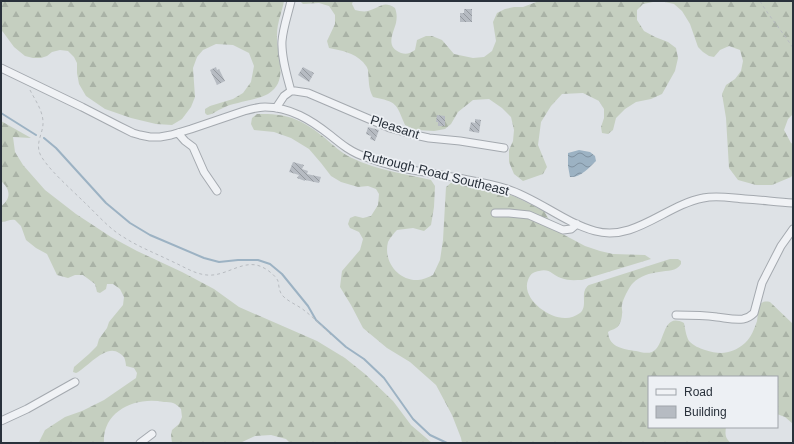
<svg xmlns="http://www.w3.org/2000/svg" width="794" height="444" font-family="Arial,sans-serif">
	<defs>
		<pattern id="forest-firs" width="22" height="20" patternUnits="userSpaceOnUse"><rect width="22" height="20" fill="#c5cfc0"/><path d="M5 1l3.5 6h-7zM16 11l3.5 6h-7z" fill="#a9b2a6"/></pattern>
		<pattern id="water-waves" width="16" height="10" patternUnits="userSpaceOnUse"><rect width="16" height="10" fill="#9cb2c3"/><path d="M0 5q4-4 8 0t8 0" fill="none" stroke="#7f91a0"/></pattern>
		<pattern id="building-back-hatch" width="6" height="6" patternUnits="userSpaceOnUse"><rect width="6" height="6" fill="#b6bbc2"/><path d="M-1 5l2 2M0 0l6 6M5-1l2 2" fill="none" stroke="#94999f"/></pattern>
	</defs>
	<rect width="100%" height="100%" fill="#dee2e6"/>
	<path fill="url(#forest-firs)" d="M1,1H284C282,12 277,23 277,34C276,55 290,81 268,94C259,99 247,100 238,103C232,104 226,106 221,109C216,111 212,115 207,115L205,113V109L210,106L233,99L243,93L251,82L254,66L249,53L233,45L216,44L203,50L197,57L193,68L195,97L191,107L182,119L172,125L156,124L131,118L105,109L86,96L79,84L77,73V63L74,57L68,51L60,50L52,52L47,56L41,58H33L25,56L14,47L3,32L1,30Z
		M300,1H353L352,4L355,10C359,11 364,12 368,11C380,8 383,0 395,8C397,13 397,18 396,23C393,34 385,47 401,53C407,55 410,53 415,50L417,40L426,36H432L442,40L454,54L473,58L484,57L492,51L496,41L493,22L497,13L505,9L514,7H523L539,1H658L643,4L637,10V20L644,31L655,37L668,42L676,48L678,58L675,71L662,94L651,99L636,102L625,109L616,118L613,130L608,134L602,133L601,127L604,118V109L599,101L583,93L562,94L551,106L541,122L538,145L547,167L543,174L523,181L514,174L509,162V150L513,141L514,130L511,117L502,108L489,99L473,100L458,112L451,124L445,129L434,131L416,130L405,125C396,103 397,102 373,97C368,88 369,80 368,70C367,66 365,65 363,62C353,52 342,51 329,48L327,41L335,24V15L329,6L319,3L303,4Z
		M660,1H793V114L788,119L784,130L791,143L793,144V175L791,177L772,185H756L738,180L729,168L726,118L722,94L726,85L735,79L741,71L743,61L740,50L729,46L720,50L714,57L709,56L703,52L698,47L690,24L682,11L674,4Z
		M257,114C287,113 302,119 325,138C333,145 341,153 352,158C377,170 405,174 431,180L435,186L434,207L431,225L424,231L413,228L397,230C394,233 390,238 388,242C383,261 398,281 418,280C423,280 428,277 433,275L440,260L443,240L446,187L452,182L488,187L516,197L544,211L555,230L585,246L600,251L613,254L645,255L651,259L582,280C575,280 568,281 561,278C552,275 550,268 539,271C537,271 535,272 533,273C531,274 529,277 528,280C521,298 548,319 566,318C570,318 576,316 580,313C587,307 582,297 585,290C585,289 588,285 589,285L670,259H678L681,261V264C676,272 668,270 659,272C650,273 640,276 633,283C629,287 623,299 622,305C621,308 623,311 622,314C622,318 620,326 616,328C613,330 610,330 608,332C609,348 624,349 636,351C640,352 647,354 652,352C666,346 661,311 684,323C685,328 686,336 689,341C694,346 699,348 705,350C721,355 732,354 745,343C751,338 755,327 757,321C759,312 756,299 770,302L793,324V424L785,417L777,414V377H649V427H726C725,434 725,438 731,443H462L461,438L452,415L436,385L410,362L387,348L363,328L351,305L340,287L342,271L360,250L363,239L359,232L350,228L348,224L350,218L355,216L363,218L371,216L378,205L379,194L376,189L368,186L358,187L341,182L331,176L321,163L309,149L291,138L274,132L254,130L251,124L252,118Z
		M1,121L31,138L13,137L15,152L23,165L45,190L76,214L111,237L137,251L182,272L214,289L239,307L317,341L345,358L365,374L393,401L411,425L432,443H290L286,439L271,435L255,436L240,443H172L171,435L172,430L179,424L182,417L181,409C179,407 176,404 173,403C171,402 167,402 164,402C136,396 102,411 104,443H37L39,442L45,430L65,417L82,411L104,400L136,378L137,373L134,368L126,366C126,364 125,359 124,357C124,357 120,353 119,353C106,343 87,368 76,373L73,372L74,367L89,354L97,346L99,339L107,328L109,322L123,305L124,297L120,289L113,284H107L106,289L100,293L97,292L95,284L83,275H75L68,278L57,275L47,254L36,248L26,240L21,226L15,220C10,219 7,222 2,222L1,220V206C12,198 10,189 1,181Z"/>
	<path fill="url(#water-waves)" d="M579,150L590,152L595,156L596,161C589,168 580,178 570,177L568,166V153Z"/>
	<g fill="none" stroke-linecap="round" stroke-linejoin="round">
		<path stroke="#9cb2c3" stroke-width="2" d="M1,113L36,135
			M44,138L56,148L106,203L130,223L150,235L204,258L219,262L238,260H258L270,264L282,274L308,306L316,320L346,347L364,359L384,378L413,419L430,435L447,443"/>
	</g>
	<path fill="url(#building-back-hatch)" d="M464,9H472V22H460V13H464Z
		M216,67L217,70L219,69L225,81L217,85L210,70Z
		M303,67L314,73L309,82L298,75Z
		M437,115L445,116V126H438V122H436Z
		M475,119L481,120L479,133L469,131L471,122L475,123Z
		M368,127L379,130L375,141L370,139L371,136L366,134Z
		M293,162L304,165L302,169L308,171L307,174L321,177L319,183L305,180V181L297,178L299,175L289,172Z"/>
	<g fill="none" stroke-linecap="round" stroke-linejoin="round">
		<defs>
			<path id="minor" d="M1,68L82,107L119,126L133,133L140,135L150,137H160L171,135L191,129L244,111C251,109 258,107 265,107C290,107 311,120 330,135C341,144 352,153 366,157C386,165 409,170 430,173C456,178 482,181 507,189C538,199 563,222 595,231C634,242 666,205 703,198C717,195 731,198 745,199C761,200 777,202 793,203
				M291,91H295L308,93L390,128L415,135L429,138L460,141L504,148
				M276,108L284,96L291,91C287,76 281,57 282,41C283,28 288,14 291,1
				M178,133L185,141L193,147L204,172L217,191
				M495,213H509L529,215L563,230L571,229L577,224
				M676,315C690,315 703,315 717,317C726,318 734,320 743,319C748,318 751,316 754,313L762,283L781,246L793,229
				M1,421L27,409L75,382
				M140,443L152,434"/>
		</defs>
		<use href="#minor" stroke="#a4a9af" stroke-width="9"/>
		<path stroke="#b8bcc1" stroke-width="1" stroke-dasharray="3 3" stroke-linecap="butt" d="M760,1C770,18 783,32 793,48
			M30,90C35,100 42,109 43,121C44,133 34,143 41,156C50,171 71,189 84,202C97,214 109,229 125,238C139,247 155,253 171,261C183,266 194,274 207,275C226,277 244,258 262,267C267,269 276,276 278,281C279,286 279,291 282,295C288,302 298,305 305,311C314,318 323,327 331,335"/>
		<use href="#minor" stroke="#f0f2f5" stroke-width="7"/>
	</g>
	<g text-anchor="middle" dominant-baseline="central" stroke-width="3.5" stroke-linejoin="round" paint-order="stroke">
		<g font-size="13" fill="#29313b" stroke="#edf0f4">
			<text transform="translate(395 127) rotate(18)">Pleasant</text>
			<text transform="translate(436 173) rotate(14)">Rutrough Road Southeast</text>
		</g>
	</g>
	<rect width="794" height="444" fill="none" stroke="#29313b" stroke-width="4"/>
	<rect x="648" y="376" width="130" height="52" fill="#edf0f4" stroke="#9fa4aa"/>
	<rect x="656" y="389" width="20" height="6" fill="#f0f2f5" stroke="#9fa4aa"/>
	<text x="684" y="396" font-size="12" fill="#29313b">Road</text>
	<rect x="656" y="406" width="20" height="12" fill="#b6bbc2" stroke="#9fa4aa"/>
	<text x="684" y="416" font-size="12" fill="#29313b">Building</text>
</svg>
